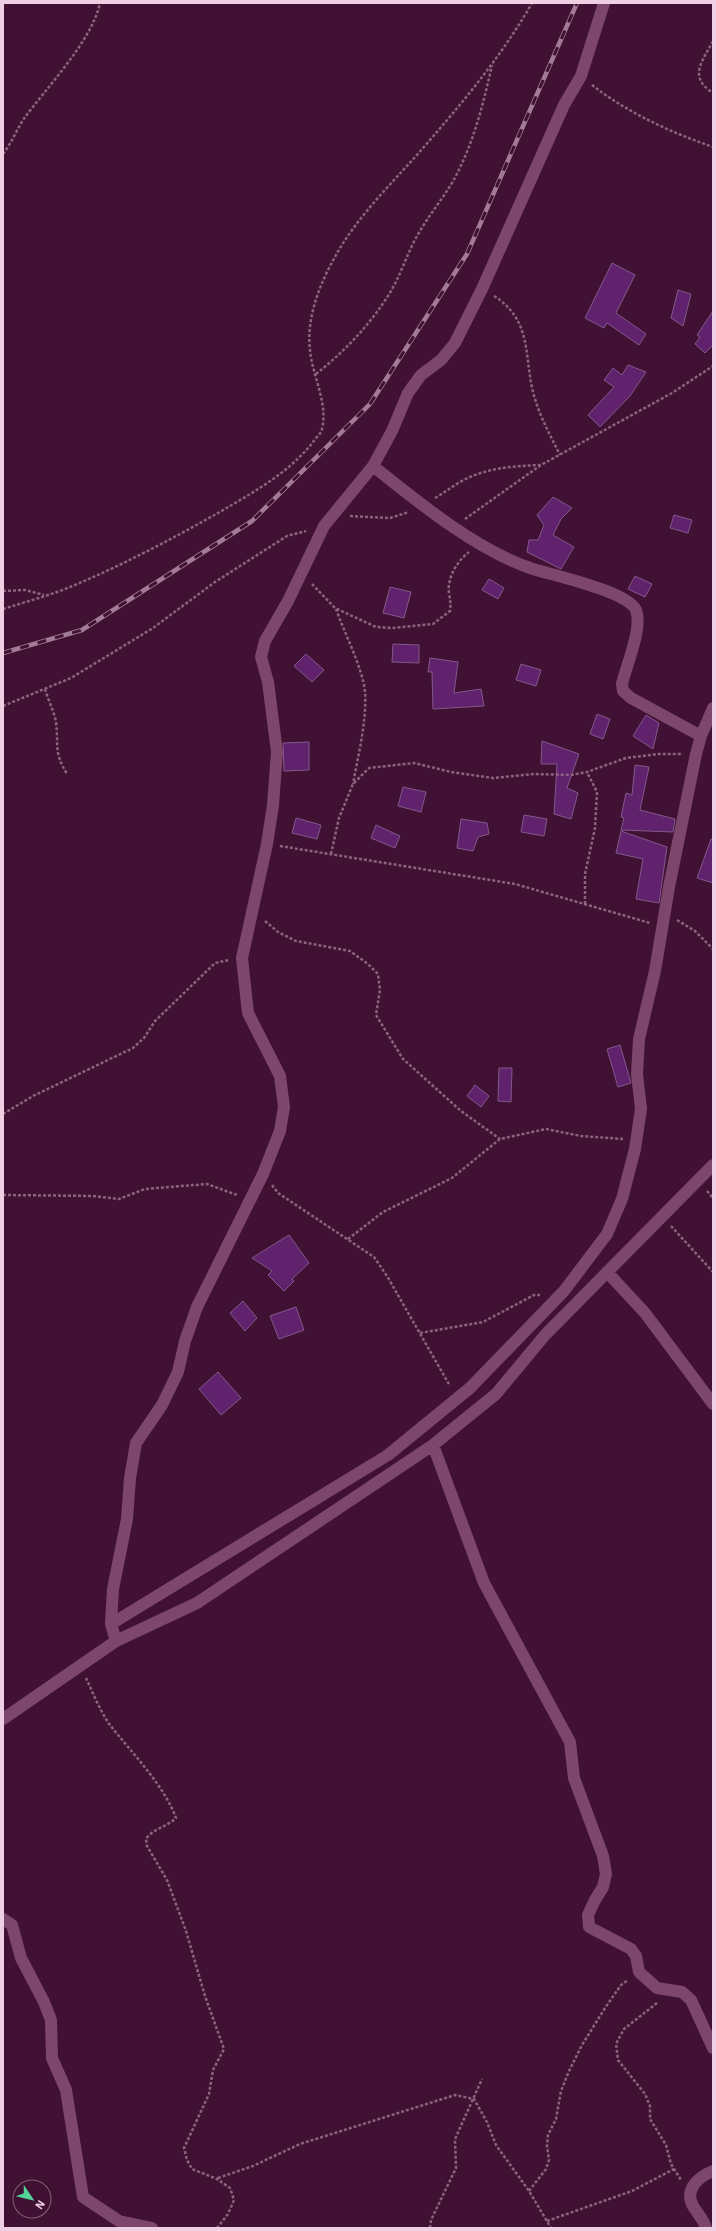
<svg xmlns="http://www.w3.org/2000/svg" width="716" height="2231" font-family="'IBM Plex Sans',sans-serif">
	<rect width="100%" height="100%" fill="#411134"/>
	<path fill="#60226d" stroke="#81598a" d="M612,263L635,275L616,313L646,334L639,345L607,323L604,328L585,318Z
		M678,290L691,294L683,326L671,318Z
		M713,311V345L705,353L695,344L700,337L697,335Z
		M628,365L646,372L630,396L600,427L588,415L614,387L604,380L613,368L622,375Z
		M553,497L572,508L561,519L553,535L574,547L561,569L527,552L529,540H538L544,525L537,515Z
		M674,515L692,520L688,533L670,528Z
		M635,576L652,584L645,597L628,589Z
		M489,579L504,588L498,599L482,590Z
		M390,587L411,592L404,618L383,613Z
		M393,644L419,645V663L392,662Z
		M306,654L324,670L312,682L294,666Z
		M430,658L458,662L454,693L481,689L484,706L433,709L432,672H428Z
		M521,664L541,670L536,686L516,680Z
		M597,714L610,719L603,739L590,734Z
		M646,715L659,723L653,749L633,736Z
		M542,741L579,754L567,788L578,793L571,819L554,814L557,764H541Z
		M309,742V770L284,771L283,743Z
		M635,765L649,767L640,810L675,819L673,832L621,830L624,818L621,817L626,793L632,795Z
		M403,787L426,792L421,812L398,806Z
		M524,815L547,819L544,836L521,832Z
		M296,818L321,825L317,839L292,833Z
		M461,819L487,823L489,834L478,837L473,851L457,848Z
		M376,825L400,836L395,848L371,838Z
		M621,831L667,847L659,903L636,899L643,859L616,853Z
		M711,839H713V883L697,878Z
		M620,1045L631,1083L618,1087L607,1049Z
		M499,1068H512L511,1102L498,1101Z
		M475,1085L489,1096L481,1107L467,1096Z
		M289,1235L309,1263L292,1279L294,1281L284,1291L268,1275L272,1271L252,1258Z
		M243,1301L257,1318L245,1331L230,1313Z
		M296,1307L304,1330L279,1339L270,1316Z
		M218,1372L241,1398L221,1415L199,1389Z"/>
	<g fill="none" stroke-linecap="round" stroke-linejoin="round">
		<path stroke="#8b627f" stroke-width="2.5" stroke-dasharray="3 2" stroke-linecap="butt" d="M713,41C702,62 688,77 713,93
			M592,85C628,113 670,132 713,147
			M3,154C11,144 16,131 23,120C46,88 92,41 100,3
			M494,296C532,320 524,355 533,392C539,415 550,435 560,455
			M316,374C345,351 371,324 391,291C401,274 407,254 417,236C427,218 441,201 452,183C473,146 483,105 492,65
			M435,498C447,491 458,482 470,477C493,467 517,466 541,465
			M350,516L390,518L409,512
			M465,519L541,465L672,393L713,366
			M312,584L335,608L376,627L392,628L433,624L450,611C451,604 450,600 449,593C447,578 457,561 469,552
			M3,591L25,590L44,595
			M3,609C25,602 48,596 70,587C121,566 170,540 218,513C252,493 289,473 313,442C315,439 319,435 321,432C330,407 312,375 310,350C306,318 320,283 336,255C356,219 388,187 416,156C458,108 500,59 532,3
			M336,609C344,632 363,669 365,692C367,721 358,756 353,784
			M45,689C48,700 54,711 56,722C59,745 53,751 67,774
			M3,706L71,678L153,628L215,582L287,536L306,531
			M280,846L515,884L650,923
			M331,854L339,818L353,784L369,768L414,763L451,772L493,778L534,774L571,775L587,772L626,758L658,754H683
			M585,904V874L595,828L597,792L587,772
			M677,920L695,931L713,949
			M265,921L278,932L296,941L350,951L368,964L378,974L380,990L376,1015L403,1059L461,1111L500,1139
			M3,1114L33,1096L133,1048L144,1038L155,1021L215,963L229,960
			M272,1185L278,1193L374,1257L387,1276L450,1386
			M707,1191L713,1198
			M3,1195L93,1196L119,1199L145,1189L207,1184L237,1195
			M671,1226L713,1272
			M348,1239L383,1212L452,1178L500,1139L546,1129L581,1136L623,1139
			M420,1333L483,1322L534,1295H540
			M86,1678C93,1693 100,1711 110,1725C131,1752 164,1785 176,1818C167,1827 152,1829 146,1839L147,1846L167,1880L186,1931L205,1996L224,2049L213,2070L209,2094L184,2148L187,2160L192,2169L217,2179L230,2188L234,2200L228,2214L217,2228
			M657,2003L624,2029L616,2044L618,2060L645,2094L650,2106V2119L666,2145L671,2164L681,2180
			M218,2178L253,2166L300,2144L455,2095L474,2099L487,2122L496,2145L529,2191L551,2228
			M529,2191L546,2169L549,2160L547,2146L548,2135L556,2119L561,2091L569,2071L582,2045L605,2008L621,1985L628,1980
			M547,2221L632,2191L674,2169
			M430,2228L431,2220L456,2168L455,2139L482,2079"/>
		<path stroke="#7d476c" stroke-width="12" d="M373,466C418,502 475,549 530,568C551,575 627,591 636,610C643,628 626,666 622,684L623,691L631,698L701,736
			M607,1272L645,1313L713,1404
			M433,1445L484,1583L570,1742L574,1778L603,1856L606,1874L603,1887L595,1900L588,1915L589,1927L631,1949L636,1956L639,1972L657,1988L682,1992L691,2000L713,2048
			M111,1624L388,1455L470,1388L564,1291L607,1234L622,1199L635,1149L641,1109L637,1074L639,1039L655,971L669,887L696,754L701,736L713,708
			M116,1641L111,1624L113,1589L127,1519L130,1478L136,1443L162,1405L178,1372L185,1341L197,1307L263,1174L280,1131L284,1107L280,1076L248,1013L242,958L267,844L273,805L277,752L268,682L261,657L265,641L288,601L324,526L373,466L392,431L408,393L421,375L441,360L455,343L482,289L564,105L581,76L604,3
			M3,1719L116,1641L197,1603L433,1445L496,1394L545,1335L713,1165
			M3,1919L12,1925L21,1958L44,2002L51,2020L52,2058L66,2090L83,2197L119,2221L152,2228
			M706,2228C704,2220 697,2213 693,2206C684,2190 698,2177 713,2171"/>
		<defs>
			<path id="rail" d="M3,653L82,630L252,521L370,404L467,254L577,3"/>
		</defs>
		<use href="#rail" stroke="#a27b96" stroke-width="4.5"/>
		<use href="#rail" stroke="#411134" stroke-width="3" stroke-dasharray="9" stroke-linecap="butt"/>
	</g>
	<rect width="716" height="2231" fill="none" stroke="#efcfe3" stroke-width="8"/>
	<g transform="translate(32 2199) rotate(125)"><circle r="19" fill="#411134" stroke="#875d7a"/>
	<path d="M0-3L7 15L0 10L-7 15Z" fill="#52d397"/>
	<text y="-6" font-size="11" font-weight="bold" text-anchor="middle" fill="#efcfe3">N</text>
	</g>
</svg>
